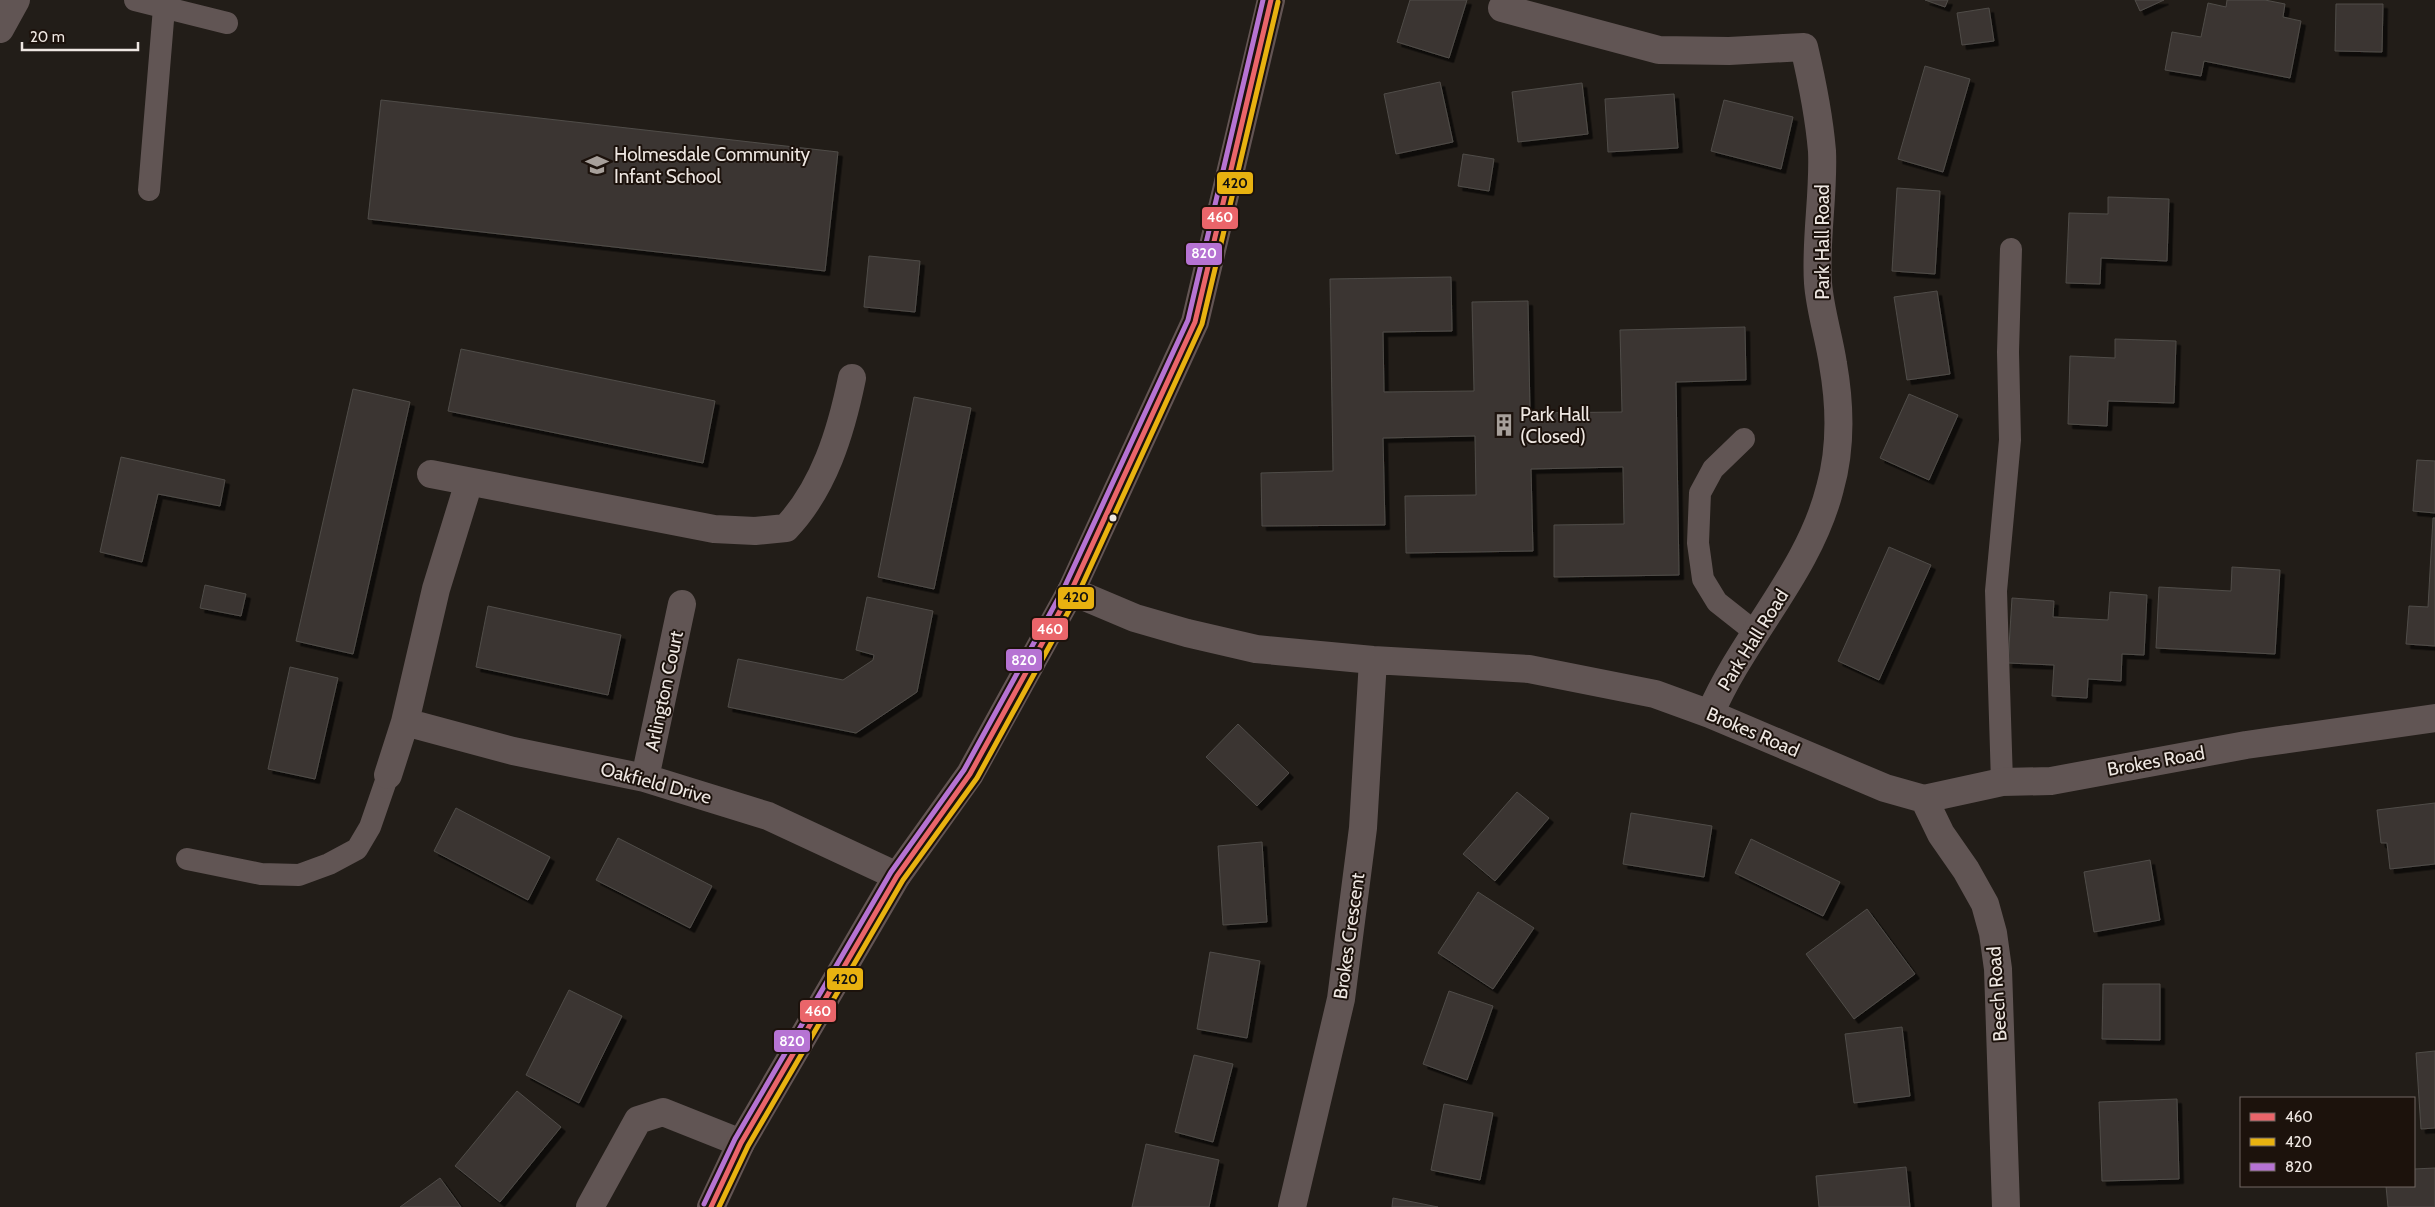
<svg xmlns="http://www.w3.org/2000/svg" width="2435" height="1207" font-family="Cabin,sans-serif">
	<defs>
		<filter id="shadow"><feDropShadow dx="4.5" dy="4.5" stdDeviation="0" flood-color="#0009"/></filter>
	</defs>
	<rect width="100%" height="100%" fill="#221d18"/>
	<path fill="#3a3633" stroke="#504c48" filter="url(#shadow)" d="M1410,0H1467L1449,58L1397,42Z
		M1925,0H1948L1945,7Z
		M2135,0H2164L2140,11Z
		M2227,0H2265L2285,4L2283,17L2301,21L2290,78L2204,61L2201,76L2165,70L2172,32L2201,37L2208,3L2226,7Z
		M2336,4H2383L2382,52L2335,51Z
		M1989,8L1994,41L1962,45L1957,13Z
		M1925,66L1970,79L1943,172L1898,159Z
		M1440,82L1453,142L1396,154L1384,94Z
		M1582,83L1588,134L1518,142L1512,92Z
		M1674,94L1678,148L1608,152L1605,99Z
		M381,100L838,152L825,271L368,219Z
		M1724,100L1793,117L1781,169L1711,151Z
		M1463,154L1494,159L1489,191L1458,186Z
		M1897,188L1940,191L1935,274L1892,271Z
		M2108,197L2169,199L2167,261L2101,258L2100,284L2066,283L2069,213L2108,214Z
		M869,256L920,261L915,312L864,307Z
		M1451,277L1452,331L1383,332L1384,392L1474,391L1472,302L1528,301L1530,413L1622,412L1620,330L1745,327L1746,380L1676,382L1679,575L1554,577V525L1624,524L1623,467L1531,469L1533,551L1406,553L1405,496L1476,495L1475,436L1383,438L1385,525L1262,526L1261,473L1333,471L1330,279Z
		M1937,291L1950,374L1907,380L1894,297Z
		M2115,339L2176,341L2174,403L2108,401L2107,426L2068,424L2070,356L2115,358Z
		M461,349L715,401L703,463L448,411Z
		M353,389L410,402L353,654L296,641Z
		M1909,394L1958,415L1929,480L1880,458Z
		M914,397L971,408L934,589L878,577Z
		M121,457L225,480L220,506L158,494L142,562L100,552Z
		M2417,460L2435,461V513L2413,511Z
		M2433,518H2435V646L2406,644L2409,606L2428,607Z
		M1889,547L1931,565L1879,680L1838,661Z
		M2232,567L2280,570L2275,654L2156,648L2159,587L2231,591Z
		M205,585L246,594L241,616L200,608Z
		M2110,592L2147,595L2144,655L2122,654L2121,681L2088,679L2087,698L2052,696L2054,665L2008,663L2012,598L2054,601L2053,617L2108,620Z
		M867,597L933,611L917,692L856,733L728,707L738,659L843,680L873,660L874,655L856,650Z
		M488,606L621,635L608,695L476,667Z
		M290,667L338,678L315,779L268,769Z
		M1238,724L1289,773L1257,806L1206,757Z
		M1517,792L1549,818L1495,881L1463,854Z
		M2435,803V864L2390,869L2387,843H2381L2377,810Z
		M456,808L550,857L528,900L434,851Z
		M1631,813L1712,826L1704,877L1623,864Z
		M618,838L712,886L690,928L596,880Z
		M1751,839L1840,882L1823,916L1735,873Z
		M1262,842L1267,922L1223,925L1218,846Z
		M2150,860L2160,920L2094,932L2084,872Z
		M1478,892L1534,928L1493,989L1438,953Z
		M1867,909L1915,974L1854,1019L1806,954Z
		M1210,952L1260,961L1247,1038L1197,1029Z
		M2103,984H2160V1040L2102,1039Z
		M569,990L622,1016L579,1103L526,1075Z
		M1449,991L1493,1006L1467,1080L1423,1064Z
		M1902,1027L1910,1096L1854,1103L1845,1034Z
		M2435,1051V1128L2421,1129L2416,1053Z
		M1194,1055L1233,1064L1213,1142L1175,1132Z
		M517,1091L561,1127L500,1202L455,1166Z
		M2177,1099L2179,1179L2102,1181L2099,1102Z
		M1444,1104L1493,1113L1480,1180L1431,1170Z
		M1146,1144L1219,1160L1209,1207H1132Z
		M1906,1167L1910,1207H1819L1816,1176Z
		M2435,1168V1207H2388L2386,1186H2414V1169Z
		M440,1178L461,1207H400Z
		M1393,1198L1438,1207H1392Z"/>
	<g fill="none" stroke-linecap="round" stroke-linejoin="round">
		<path stroke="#615554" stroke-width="22" d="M135,0L227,23
			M149,190L164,8
			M1744,439L1713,469L1700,493L1698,543L1703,579L1717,602L1755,632
			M2002,782L1996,591L2010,440L2008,352L2011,249
			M187,859L261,874L299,875L329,864L357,849L370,827L388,775"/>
		<path stroke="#615554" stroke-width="28" d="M1502,8L1659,50L1729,51L1804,47C1812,81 1819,116 1822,151C1824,195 1815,239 1818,283C1820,310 1829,337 1833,364C1840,404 1841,449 1830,488C1809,572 1744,635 1710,714
			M0,29L16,0
			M431,474L714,529L755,531L786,528C824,488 841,432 852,378
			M1071,591L1135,618L1187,633L1256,649L1373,660L1529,669L1655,694L1710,714L1885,788L1924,799L2002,782L2051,781L2246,745L2435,718
			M405,722L513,751L645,778L768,816L897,876
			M388,775L405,722L436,589L469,482
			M645,778L682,604
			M1924,799L1941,834L1966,870L1985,904L1993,933L1998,969L2006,1207
			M590,1207L638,1120L663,1112L741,1143
			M1292,1207L1341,999L1363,828L1373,660"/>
		<path stroke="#635554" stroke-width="28" d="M711,1207L741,1143L897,876L970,774L1071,591L1195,322L1271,0"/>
		<defs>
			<path id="bus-1" d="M711,1207L741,1143L897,876L970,774L1071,591L1195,322L1271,0"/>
			<path id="bus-2" d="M719,1207L748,1146L903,880L977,778L1078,594L1202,324L1278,2"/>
			<path id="bus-3" d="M704,1204L735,1139L891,872L964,770L1064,588L1188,320L1263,0"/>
		</defs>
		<use href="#bus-1" stroke="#1c120c" stroke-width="9"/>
		<use href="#bus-2" stroke="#1c120c" stroke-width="9"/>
		<use href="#bus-3" stroke="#1c120c" stroke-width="9"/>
		<use href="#bus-1" stroke="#ea656a" stroke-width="5"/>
		<use href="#bus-2" stroke="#e8b210" stroke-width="5"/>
		<use href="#bus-3" stroke="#b673d3" stroke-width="5"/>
	</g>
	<defs>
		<symbol id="school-bare" viewBox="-9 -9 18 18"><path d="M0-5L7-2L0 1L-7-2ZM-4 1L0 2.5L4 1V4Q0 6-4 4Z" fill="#a7a09b" stroke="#1c120c" stroke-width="2.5" paint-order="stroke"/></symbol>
		<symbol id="building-bare" viewBox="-9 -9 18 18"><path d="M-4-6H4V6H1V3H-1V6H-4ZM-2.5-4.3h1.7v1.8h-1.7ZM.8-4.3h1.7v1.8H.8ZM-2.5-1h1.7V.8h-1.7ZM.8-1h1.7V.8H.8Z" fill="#a7a09b" stroke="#1c120c" stroke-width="2.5" paint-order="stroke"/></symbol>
	</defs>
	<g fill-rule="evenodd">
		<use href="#school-bare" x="581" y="149" width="32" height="32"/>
		<use href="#building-bare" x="1488" y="409" width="32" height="32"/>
	</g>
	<circle fill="#eee7e2" stroke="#1c120c" stroke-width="2" cx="1113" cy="518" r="4.5"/>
	<g text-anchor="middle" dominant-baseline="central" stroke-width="4" stroke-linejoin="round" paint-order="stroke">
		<g font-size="19" fill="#eee7e2" stroke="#1c120c" text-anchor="start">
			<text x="614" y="154">Holmesdale Community<tspan x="614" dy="22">Infant School</tspan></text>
			<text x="1520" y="414">Park Hall<tspan x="1520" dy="22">(Closed)</tspan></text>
		</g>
		<g font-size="19" fill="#eee7e2" stroke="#1c120c">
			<text transform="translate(1822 242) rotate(-90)">Park Hall Road</text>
			<text transform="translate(1753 640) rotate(-58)">Park Hall Road</text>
			<text transform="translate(664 691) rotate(-78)">Arlington Court</text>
			<text transform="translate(1753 732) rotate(23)">Brokes Road</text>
			<text transform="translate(2156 761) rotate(-10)">Brokes Road</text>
			<text transform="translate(656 783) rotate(15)">Oakfield Drive</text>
			<text transform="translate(1349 936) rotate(-82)">Brokes Crescent</text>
			<text transform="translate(1997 994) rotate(-94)">Beech Road</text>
		</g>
	</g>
	<g stroke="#1c120c" stroke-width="2">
		<rect x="1216" y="171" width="38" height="24" rx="5" fill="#e8b210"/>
		<rect x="1201" y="206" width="38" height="24" rx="5" fill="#ea656a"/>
		<rect x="1185" y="242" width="38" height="24" rx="5" fill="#b673d3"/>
		<rect x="1057" y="586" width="38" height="24" rx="5" fill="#e8b210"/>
		<rect x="1031" y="617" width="38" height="24" rx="5" fill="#ea656a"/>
		<rect x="1005" y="648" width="38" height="24" rx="5" fill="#b673d3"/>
		<rect x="826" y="967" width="38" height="24" rx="5" fill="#e8b210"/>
		<rect x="799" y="999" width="38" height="24" rx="5" fill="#ea656a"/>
		<rect x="773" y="1029" width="38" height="24" rx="5" fill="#b673d3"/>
	</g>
	<g font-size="14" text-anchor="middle" font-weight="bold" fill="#fff">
		<text x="1220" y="222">460</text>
		<text x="1204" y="258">820</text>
		<text x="1050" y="634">460</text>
		<text x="1024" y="665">820</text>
		<text x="818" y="1016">460</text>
		<text x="792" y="1046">820</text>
	</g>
	<g font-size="14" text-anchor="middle" font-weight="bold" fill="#111">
		<text x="1235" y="188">420</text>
		<text x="1076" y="602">420</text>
		<text x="845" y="984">420</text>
	</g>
	<rect x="2240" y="1097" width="175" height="90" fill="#1c120c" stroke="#706762"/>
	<rect x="2250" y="1113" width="25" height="8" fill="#ea656a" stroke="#706762"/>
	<text x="2285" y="1122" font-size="15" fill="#eee7e2">460</text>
	<rect x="2250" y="1138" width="25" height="8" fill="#e8b210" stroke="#706762"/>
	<text x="2285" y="1147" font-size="15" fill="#eee7e2">420</text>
	<rect x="2250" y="1163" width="25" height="8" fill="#b673d3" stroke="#706762"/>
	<text x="2285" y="1172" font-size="15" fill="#eee7e2">820</text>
	<path d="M22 42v8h116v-8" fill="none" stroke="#eee7e2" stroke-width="2.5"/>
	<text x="30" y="42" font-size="15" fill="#eee7e2" stroke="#1c120c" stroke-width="4" paint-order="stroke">20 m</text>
</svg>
